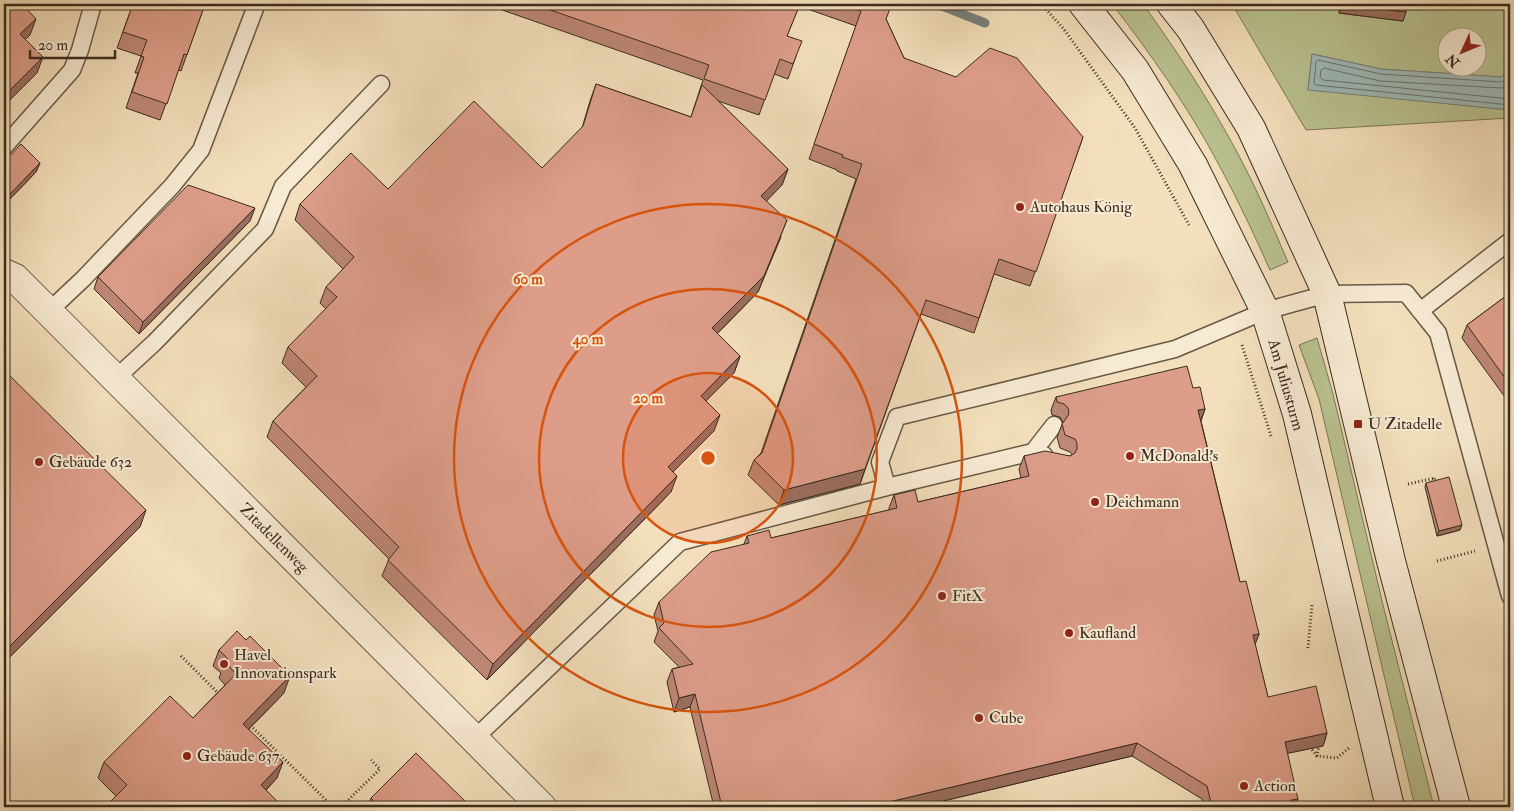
<svg xmlns="http://www.w3.org/2000/svg" width="1514" height="811" font-family="'IM FELL Double Pica',serif">
	<rect width="100%" height="100%" fill="#f3dfbb"/>
	<filter id="stains"><feTurbulence type="fractalNoise" baseFrequency=".004" numOctaves="4"/><feColorMatrix values="0 0 0 0 .2 0 0 0 0 .09 0 0 0 0 .02 0 0 0 .5 -.17"/></filter>
	<radialGradient id="worn" r=".72"><stop offset=".6" stop-color="#630" stop-opacity="0"/><stop offset="1" stop-color="#630" stop-opacity=".3"/></radialGradient>
	<path fill="#bac291" stroke="#7a7758" fill-rule="evenodd" d="M1112,4H1143C1177,51 1209,100 1237,152C1256,187 1272,225 1288,262L1270,270C1254,234 1237,198 1218,163C1188,107 1151,54 1112,4Z
		M1232,4H1505L1510,12V67L1501,77L1381,69L1312,54L1308,89L1510,110V118L1306,130ZM1446,38H1476V68H1446Z
		M1317,338L1333,394L1383,605L1434,807H1415L1319,399L1299,345Z"/>
	<path fill="#9ebab9" stroke="#76817c" d="M1312,54L1381,69L1501,77L1510,67V110L1308,90Z"/>
	<g fill="none" stroke-linecap="round" stroke-linejoin="round">
		<path stroke="#6c736c" stroke-width="1" d="M1510,74L1505,80L1501,82L1381,74L1318,60L1316,62L1314,83L1316,85L1510,105
			M1510,83L1505,87L1501,88L1380,81L1324,68L1321,70L1320,77L1323,80L1510,99"/>
		<path stroke="#76817c" stroke-width="9" d="M937,4L985,23"/>
		<defs>
			<path id="service" d="M4,147L72,70L80,50L93,4
				M1420,311L1510,241
				M48,312L83,279L172,186L201,150L256,6
				M115,379L154,343L265,229L283,186L381,84
				M1044,455L1033,452L1054,425
				M887,487L880,462L897,417L1175,349L1265,311L1327,294L1406,293L1438,333L1510,596
				M474,739L680,542L887,487L1033,452"/>
			<path id="minor" d="M4,273L15,278L542,807"/>
			<path id="secondary" d="M1083,4L1135,70L1193,165L1265,311L1297,414L1390,807
				M1171,4L1190,28L1251,128L1327,294L1391,561L1456,807"/>
		</defs>
		<use href="#service" stroke="#685947" stroke-width="19"/>
		<use href="#minor" stroke="#685947" stroke-width="30"/>
		<use href="#secondary" stroke="#3a2c20" stroke-width="30"/>
		<path stroke="#3a2c20" stroke-width="3" stroke-dasharray="1 2.5" stroke-linecap="butt" d="M1041,4L1063,28L1135,128L1189,225
			M1242,345L1271,436
			M1408,484L1435,478L1431,484
			M1437,561L1475,551
			M1308,648L1312,605
			M181,656L219,694
			M248,723L333,807
			M1319,745L1317,756L1337,758L1349,748
			M1310,747L1317,756
			M341,807L380,769L371,760"/>
		<use href="#service" stroke="#f7ead3" stroke-width="16"/>
		<use href="#minor" stroke="#f7ead3" stroke-width="28"/>
		<use href="#secondary" stroke="#f7ead3" stroke-width="28"/>
	</g>
	<path fill="#be8776" stroke="#3a2c20" d="M133,4H205L181,71L178,70L160,120L126,108L138,73H135L141,56L117,48Z
		M485,4H885L886,19L904,58L1083,137L1030,286L994,274L974,333L921,314L860,484L779,505L748,475L754,460L761,453L856,179L837,171V170L809,159L856,26L799,6L787,36L796,56L788,79L774,74L759,115L718,101L788,169L782,185L766,201L781,237L758,292L717,334L740,356L734,373L706,401L714,431L673,472L671,492L487,680L382,576L389,559L267,437L273,421L306,387L282,363L288,347L326,309L320,303L326,287L343,269L295,220L300,204L388,189L542,168L582,128L590,101L596,84L691,117L703,80Z
		M1340,4H1407L1403,21L1339,13Z
		M4,162L40,163L36,172L6,203L4,200Z
		M250,221L139,334L94,289L98,277Z
		M1510,293V404L1462,338L1467,325Z
		M1193,388L1205,409L1201,421L1240,582L1259,634L1255,644L1268,697L1327,733L1323,746L1287,753L1295,807H1204L1202,799L1132,756L918,807H714L690,707L674,712L667,682L672,669L679,667L654,642L658,631L654,615L659,602L744,544L747,536L771,538L889,510V508L894,495L918,502L1021,478L1019,469L1024,456H1070L1072,455L1070,452L1060,448L1057,437L1063,422L1060,417L1052,415L1051,410L1056,397Z
		M1426,483L1460,530L1437,536L1425,487Z
		M219,650L284,693L249,729L277,778L266,790L116,796L98,778L104,762L193,718L225,685L219,678L221,673L213,666Z
		M371,798L471,807H368Z"/>
	<path fill="#9b6e60" stroke="#3a2c20" d="M1342,4L1406,12L1403,21L1339,13Z
		M36,19L30,35L14,51L20,34Z
		M43,57L37,73L4,106V96Z
		M40,163L36,172L6,203L10,194Z
		M788,169L782,185L755,213L761,196Z
		M255,208L250,221L139,334L143,322Z
		M787,220L758,292L706,345L712,328Z
		M740,356L734,373L695,412L701,396Z
		M1205,409L1200,422L1198,410Z
		M720,415L714,431L662,483L668,467Z
		M865,469L860,484L779,505L784,490Z
		M677,476L671,492L487,680L493,664Z
		M146,510L140,527L4,663V652Z
		M1462,525L1460,530L1437,536L1439,531Z
		M1259,634L1254,647L1253,635Z
		M290,676L284,693L238,740L243,724Z
		M695,694L690,707L674,712L679,698Z
		M1327,733L1323,746L1280,755L1285,742Z
		M1137,743L1132,756L918,807H868Z
		M283,762L277,778L255,801L261,785Z
		M1298,799L1295,807H1288L1291,800Z"/>
	<path fill="#dd9d89" stroke="#3a2c20" d="M4,4H22L36,19L20,34L43,57L4,96Z
		M133,4H205L187,55L184,54L167,104L132,92L144,57L141,56L147,40L123,32Z
		M533,4H800L787,36L802,41L793,64L780,59L765,100L704,79L709,65Z
		M841,4H885L891,6L886,19L904,58L956,77L990,48L1017,58L1083,137L1036,272L999,259L979,318L926,300L865,469L784,490L754,460L762,453L862,164L842,157L843,155L814,144L861,11Z
		M1342,4H1407L1406,12Z
		M596,84L691,117L702,85L788,169L761,196L787,220L764,276L712,328L740,356L701,396L720,415L668,467L677,476L493,664L388,560L399,547L273,421L317,376L288,347L337,297L326,287L354,257L300,204L351,153L388,189L474,101L542,168L583,126Z
		M21,144L40,163L10,194L4,188V162Z
		M188,185L255,208L143,322L98,277Z
		M1510,293V385L1467,325Z
		M1187,366L1193,388L1200,387L1205,409L1198,410L1240,582L1246,581L1259,634L1253,635L1268,697L1316,686L1327,733L1285,742L1298,799L1291,800L1293,807H1212L1207,786L1137,743L868,807H722L695,694L679,698L672,669L693,664L659,628L664,623L659,602L711,552L749,543L747,536L769,530L771,538L897,508L894,495L915,490L918,502L1029,476L1024,456L1045,451L1070,456L1075,453L1077,449V443L1075,439L1065,435L1062,424L1069,414L1068,408L1064,404L1057,402L1056,397Z
		M4,370L146,510L4,652Z
		M1449,477L1462,525L1439,531L1426,483Z
		M237,631L246,640L250,636L290,676L243,724L283,762L261,785L283,807H105L127,785L104,762L170,696L193,718L236,674L225,662L228,659L219,650Z
		M416,753L471,807H380L371,798Z"/>
	<circle cx="708" cy="458" r="85" fill="#d7540e" fill-opacity=".12"/>
	<g fill="none" stroke="#d7540e" stroke-width="2.5">
		<circle cx="708" cy="458" r="85"/>
		<circle cx="708" cy="458" r="169"/>
		<circle cx="708" cy="458" r="254"/>
	</g>
	<g fill="#8f2418" stroke="#f7ead3" stroke-width="2">
		<circle cx="1020" cy="207" r="5"/>
		<rect x="1353" y="419" width="10" height="10" rx="2.5"/>
		<circle cx="1130" cy="456" r="5"/>
		<circle cx="39" cy="462" r="5"/>
		<circle cx="1095" cy="502" r="5"/>
		<circle cx="942" cy="596" r="5"/>
		<circle cx="1069" cy="633" r="5"/>
		<circle cx="224" cy="664" r="5"/>
		<circle cx="979" cy="718" r="5"/>
		<circle cx="187" cy="756" r="5"/>
		<circle cx="1244" cy="786" r="5"/>
	</g>
	<g text-anchor="middle" dominant-baseline="central" stroke-width="4" stroke-linejoin="round" paint-order="stroke">
		<g font-size="16" fill="#3a2c20" stroke="#f7ead3" text-anchor="start">
			<text x="1030" y="207">Autohaus König</text>
			<text x="1368" y="424">U Zitadelle</text>
			<text x="1140" y="456">McDonald's</text>
			<text x="49" y="462">Gebäude 632</text>
			<text x="1105" y="502">Deichmann</text>
			<text x="952" y="596">FitX</text>
			<text x="1079" y="633">Kaufland</text>
			<text x="234" y="655">Havel<tspan x="234" dy="18">Innovationspark</tspan></text>
			<text x="989" y="718">Cube</text>
			<text x="197" y="756">Gebäude 637</text>
			<text x="1254" y="786">Action</text>
		</g>
		<g font-size="16" fill="#3a2c20" stroke="#f7ead3">
			<text transform="translate(1286 385) rotate(74)">Am Juliusturm</text>
			<text transform="translate(274 538) rotate(45)">Zitadellenweg</text>
		</g>
	</g>
	<circle cx="708" cy="458" r="8" fill="#d7540e" stroke="#f7ead3" stroke-width="2.5"/>
	<g font-size="15" text-anchor="middle" font-weight="bold" fill="#d7540e" stroke="#f7ead3" stroke-width="4" stroke-linejoin="round" paint-order="stroke">
		<text x="528" y="284">60 m</text>
		<text x="588" y="344">40 m</text>
		<text x="648" y="403">20 m</text>
	</g>
	<rect width="1514" height="811" fill="none" stroke="#f3dfbb" stroke-width="20"/>
	<rect x="5" y="5" width="1504" height="801" fill="none" stroke="#3a2c20" stroke-width="2.5"/>
	<rect x="10" y="10" width="1494" height="791" fill="none" stroke="#3a2c20"/>
	<g transform="translate(1462 52) rotate(226)"><circle r="24" fill="#f7ead3" stroke="#ab9e8b"/>
	<path d="M0-4L9 19L0 12L-9 19Z" fill="#8f2418"/>
	<text y="-8" font-size="14" font-weight="bold" text-anchor="middle" fill="#3a2c20">N</text>
	</g>
	<path d="M30 50v8h85v-8" fill="none" stroke="#3a2c20" stroke-width="2.5"/>
	<text x="38" y="50" font-size="15" fill="#3a2c20" stroke="#f7ead3" stroke-width="4" paint-order="stroke">20 m</text>
	<rect width="100%" height="100%" filter="url(#stains)"/>
	<rect width="100%" height="100%" fill="url(#worn)"/>
</svg>
